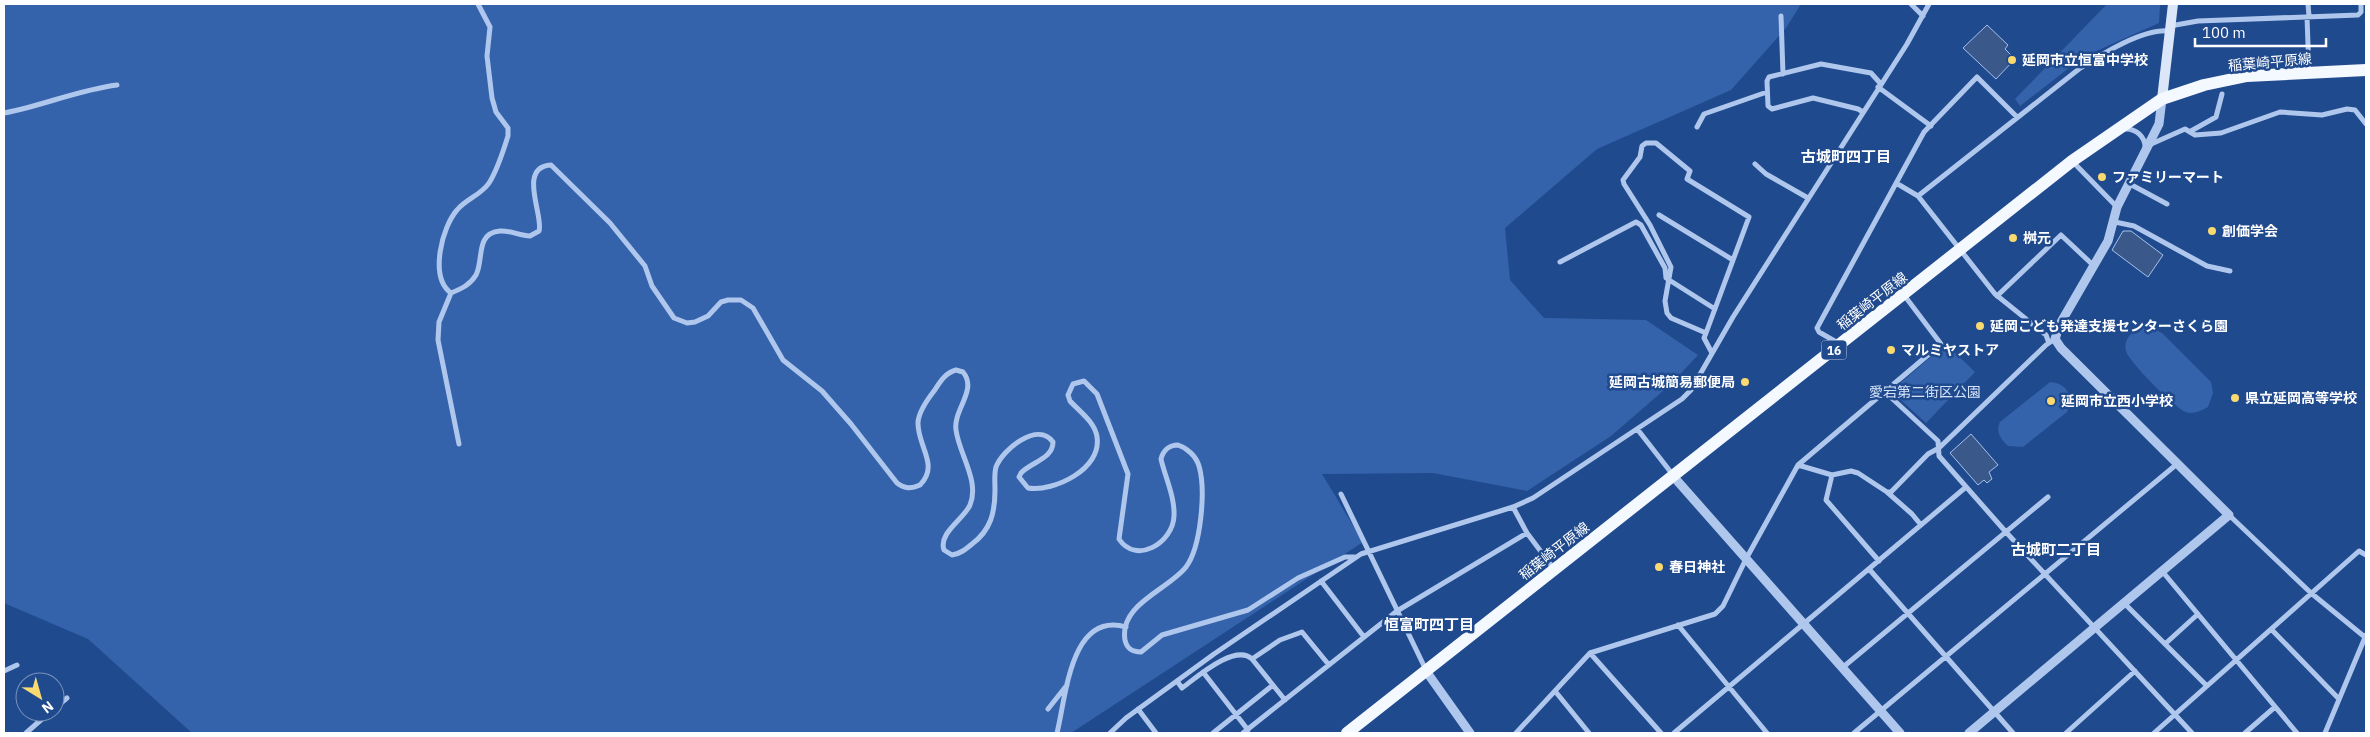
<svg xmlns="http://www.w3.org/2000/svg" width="2370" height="737" font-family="'IBM Plex Sans','Noto Sans JP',sans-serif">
	<rect width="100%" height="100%" fill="#204a8e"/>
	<path fill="#3463ab" d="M4,4H1801L1786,28L1731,90L1597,149L1505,228L1510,280L1544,318L1646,320L1698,355L1670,385L1611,436L1527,491L1433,473L1322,474L1363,542L1071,733H192L88,639L4,603Z
		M2107,4H2160L2159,23L2083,57L2020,106L2015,99Z
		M2141,326L2150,327L2162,333L2211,382L2213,393L2208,407C2202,410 2194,415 2186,412C2176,409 2128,361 2126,351C2123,339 2132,332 2141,326Z
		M1946,344L1975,372L1926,423L1891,391Z
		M2050,382C2067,383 2075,397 2067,412L2023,447L2008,446C2001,439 1995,432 2000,422Z"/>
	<path fill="#3a598a" stroke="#a3c1ed" d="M1987,25L2008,45L2005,49L2015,59L1996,79L1963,48Z
		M2123,231H2131L2163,255L2148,277L2112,250Z
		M1971,434L1998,465L1989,472L1992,479L1987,483L1984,480L1978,485L1950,453Z"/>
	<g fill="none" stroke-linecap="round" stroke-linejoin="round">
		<path stroke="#afc7ec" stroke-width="5" d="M478,4L490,27L487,56L492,98L496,112L508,128V136C503,151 498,169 489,183C481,195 466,199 457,210C442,227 429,277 451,293C461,289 470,285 476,275C484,260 475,233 500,231C510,230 520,236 530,236L539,231C544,216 517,167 551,165L610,223L645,266L652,286L674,318L687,323L695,322L708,316L721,302L728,300H741L753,308L783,360L822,391L851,424L897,483C905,489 911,489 920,485C940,465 917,446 918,422C919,411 927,400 934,391C940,382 945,373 956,370L963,372C978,390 953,410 956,430C959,454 980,481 970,505C964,519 938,533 944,550L952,555C960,554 966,549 972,544C991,530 995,512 995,490C995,482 994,474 996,467C1003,449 1038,421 1053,442C1053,459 1031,462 1021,473L1019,477L1028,488C1054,492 1102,469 1097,437C1095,422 1079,411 1070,401L1068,395L1073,384L1084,381L1097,394L1128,474L1119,539C1136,565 1173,543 1174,516C1175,497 1165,477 1161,459C1163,451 1169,445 1178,445C1187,448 1196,456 1199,466C1206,490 1201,547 1186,567C1168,590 1119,604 1125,640C1127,649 1132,652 1141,652L1162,635L1248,610L1298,578L1345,557H1355
			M1911,4L1923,16
			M2308,4L2309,16
			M1781,16L1783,74
			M2307,17L2309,72
			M2170,26L2198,21L2358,15L2361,12V4
			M1878,87L1931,126
			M1863,112L1858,109L1813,98L1772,109L1768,106L1767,81L1769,77L1821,64L1871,73L1880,83
			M4,113C42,106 78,90 117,85
			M1697,127L1704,114L1767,92
			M2124,129C2136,128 2146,137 2145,149
			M2191,131L2216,117L2222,94
			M2149,145L2185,129L2195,135L2221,133L2280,112L2322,115L2347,109L2355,110L2366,124
			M2072,161L2117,207
			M1755,164L1766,174L1808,198
			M1896,183L1918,196L1995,294L2046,335L2049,343
			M2128,183L2167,204
			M1918,196L2079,69C2102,54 2143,28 2170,31
			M1659,215L1733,260
			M2115,222L2134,226L2207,266L2230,271
			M1560,262L1636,222L1641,225L1665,268L1666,278L1715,309
			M451,293L439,322L438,340L459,444
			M1997,296L2061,235L2094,266
			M1706,333L1749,217L1687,179L1690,171L1656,143H1646L1642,146L1640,157L1623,180L1624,184L1650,225L1671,267L1665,301L1667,313L1671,318L1706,333L1704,338L1712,353
			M1838,343L1819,332L1817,328L1924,132L1977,77L2017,117
			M1884,391L1938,441L1939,456L2005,531L2192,733
			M1638,430L1673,475
			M1798,465L1832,475L1851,471L1858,473L1887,492H1891L1928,454L1939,448L2046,345L2055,339
			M1832,475L1826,500L1879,561
			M1887,492L1912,514L1921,525
			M1341,494L1426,670
			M1513,507L1527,533L1554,569
			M2229,515L2311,593L2366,638
			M1869,569L2013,733
			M2162,571L2297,733
			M1321,581L1364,637
			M2124,603L2207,686
			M1678,625L1767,733
			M2272,630L2339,699
			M2165,644L2198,614
			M1590,653L1661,733
			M1842,668L2048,497
			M4,671L17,665
			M1203,672L1248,730
			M1177,681L1182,688C1196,678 1235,643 1252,659
			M1555,691L1589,733
			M1285,700L1252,659L1280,640L1302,632L1329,665
			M55,708L67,698
			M1048,709L1067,685
			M1138,709L1156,733
			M26,733L50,712
			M1057,733C1066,698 1070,611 1126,627
			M1110,733L1126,718L1214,654L1361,554L1513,507L1533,498L1682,399L1691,390L1733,317L1907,44L1929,4
			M1213,733L1273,685
			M1243,733L1397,611L1527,533
			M1516,733L1590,653L1715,614L1723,606L1746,559L1798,465L1941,344L1904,295
			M1674,733L1966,487
			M1854,733L2177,464
			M2066,733L2135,671
			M2154,733L2359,551L2366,555
			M2245,733L2275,707
			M2325,733L2366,635"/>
		<path stroke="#afc7ec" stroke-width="9" d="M1673,476L1900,733
			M1426,671L1470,733
			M1969,733L2229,515L2061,348L2055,339L2060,324L2108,241L2117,207L2159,124L2162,99"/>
		<path stroke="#dbe6f9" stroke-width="10" d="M2162,99L2173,4"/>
		<path stroke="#f4f8ff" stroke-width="12" d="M1347,733L2072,161L2162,99L2204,85L2247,76L2366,70"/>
	</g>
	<g fill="#f9d970" stroke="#204a8e" stroke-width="2">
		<circle cx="2012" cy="60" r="5"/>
		<circle cx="2102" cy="177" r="5"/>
		<circle cx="2212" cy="231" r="5"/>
		<circle cx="2013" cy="238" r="5"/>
		<circle cx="1980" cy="326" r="5"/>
		<circle cx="1891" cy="350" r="5"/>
		<circle cx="1745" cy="382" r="5"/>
		<circle cx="2235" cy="398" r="5"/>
		<circle cx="2051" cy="401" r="5"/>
		<circle cx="1659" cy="567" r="5"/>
	</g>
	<g text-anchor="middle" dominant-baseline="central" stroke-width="5" stroke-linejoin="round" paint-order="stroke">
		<rect fill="#204a8e" stroke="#bcc9dd" stroke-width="1" x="1821.5" y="340.5" width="25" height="19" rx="4"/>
		<g font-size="12" font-weight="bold" fill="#fff">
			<text x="1834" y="350">16</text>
		</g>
		<g font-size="14" font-weight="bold" fill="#fff" stroke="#204a8e" text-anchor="start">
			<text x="2022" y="60">延岡市立恒富中学校</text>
			<text x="2112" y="177">ファミリーマート</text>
			<text x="2222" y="231">創価学会</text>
			<text x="2023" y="238">桝元</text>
			<text x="1990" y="326">延岡こども発達支援センターさくら園</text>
			<text x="1901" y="350">マルミヤストア</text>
			<text x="1735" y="382" text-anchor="end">延岡古城簡易郵便局</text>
			<text x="2245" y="398">県立延岡高等学校</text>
			<text x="2061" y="401">延岡市立西小学校</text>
			<text x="1669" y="567">春日神社</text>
		</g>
		<g font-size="14" fill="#fff" stroke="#204a8e">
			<text transform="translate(2270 62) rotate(-5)">稲葉崎平原線</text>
			<text transform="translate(1872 301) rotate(-38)">稲葉崎平原線</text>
			<text transform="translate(1554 551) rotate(-38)">稲葉崎平原線</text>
		</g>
		<g font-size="14" fill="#d4e3f9" stroke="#204a8e">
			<text x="1925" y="392">愛宕第二街区公園</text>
		</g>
		<g font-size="15" font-weight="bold" fill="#fff" stroke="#204a8e">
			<text x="1846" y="156">古城町四丁目</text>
			<text x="2056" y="549">古城町二丁目</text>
			<text x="1429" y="624">恒富町四丁目</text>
		</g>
	</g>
	<rect width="2370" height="737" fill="none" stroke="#ffffff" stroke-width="10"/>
	<g transform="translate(40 697) rotate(143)"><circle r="24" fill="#204a8e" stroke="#7992bb"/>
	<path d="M0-4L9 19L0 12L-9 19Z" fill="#f9d970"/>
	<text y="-8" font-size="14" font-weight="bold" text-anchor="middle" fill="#ffffff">N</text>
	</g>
	<path d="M2195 38v8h131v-8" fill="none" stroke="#ffffff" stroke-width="2.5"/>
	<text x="2202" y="38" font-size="15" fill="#ffffff" stroke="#204a8e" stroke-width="4" paint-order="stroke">100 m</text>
</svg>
